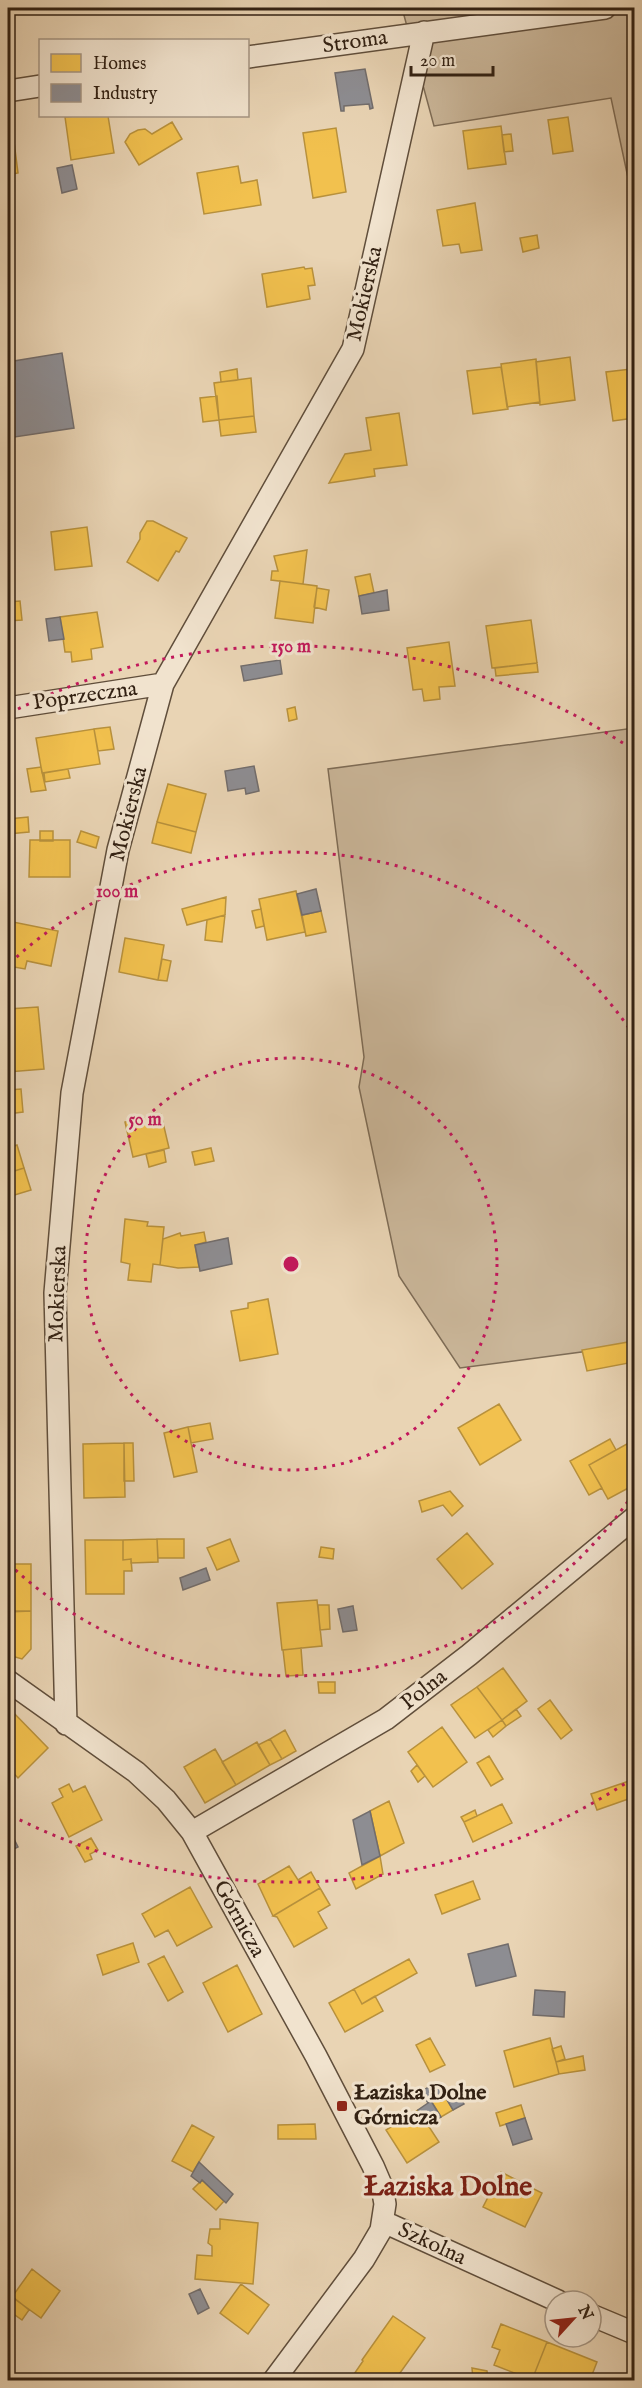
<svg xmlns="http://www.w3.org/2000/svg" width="642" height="2388" font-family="'IM FELL English',serif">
	<rect width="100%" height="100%" fill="#e9d4b4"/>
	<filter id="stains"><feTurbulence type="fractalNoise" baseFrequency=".00333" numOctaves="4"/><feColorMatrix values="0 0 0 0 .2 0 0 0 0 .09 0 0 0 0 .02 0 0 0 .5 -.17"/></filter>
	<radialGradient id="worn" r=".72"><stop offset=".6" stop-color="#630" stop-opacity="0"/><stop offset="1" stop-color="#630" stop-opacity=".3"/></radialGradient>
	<path fill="#cab699" stroke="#7e6c56" stroke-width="1.5" d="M402,8H634V206L611,98L434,126Z
		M634,728V1345L460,1368L399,1276L359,1087L364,1057L328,769Z"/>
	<path fill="#f2c14e" stroke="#b8913c" stroke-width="1.5" d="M75,116H108L114,153L71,160L65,117Z
		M568,117L573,151L553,154L548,120Z
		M172,122L182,139L139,165L125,142L130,134L138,130L145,129L152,134Z
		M8,126H12L18,173L8,175Z
		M501,126L506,164L468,169L463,131Z
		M336,128L346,192L313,198L303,133Z
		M511,134L513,151L504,152L502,135Z
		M238,166L241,183L257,180L261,205L204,214L197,173Z
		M475,203L482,250L461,253L459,244L443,246L437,210Z
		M537,235L539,248L523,252L520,238Z
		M304,267L305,269L312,268L315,285L308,286L310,299L267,307L262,274Z
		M570,357L575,400L540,405L536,362Z
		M536,359L540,402L507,407L501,364Z
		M501,367L508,409L473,414L467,371Z
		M237,369L238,380L221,382L220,372Z
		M631,369L634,385V418L613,421L606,372Z
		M251,378L254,416L219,420L214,383Z
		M217,396L219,420L203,422L200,398Z
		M399,413L407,465L374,469L375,476L329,483L345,454L371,450L366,418Z
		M254,416L256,432L221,436L219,420Z
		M147,521H153L187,538L179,552L176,551L158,581L127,562L140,539V533Z
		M87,527L92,566L55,570L51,532Z
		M307,550L303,584L271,580L272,571H278L274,556Z
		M370,574L374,593L359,596L355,577Z
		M280,581L317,586L313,623L275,618Z
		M317,588L329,590L326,610L314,607Z
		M20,601L22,620L8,621V602Z
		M97,612L103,647L91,649L92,659L72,662L71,652H65L60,617Z
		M531,620L537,663L492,668L486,626Z
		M449,642L455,686L439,687L440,699L424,701L422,689L413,690L407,648Z
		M537,663L538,672L496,676L495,668Z
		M295,707L297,719L289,721L287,709Z
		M110,727L114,749L98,751L94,729Z
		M94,729L100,764L42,773L36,738Z
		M41,767L46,790L31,792L27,769Z
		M68,769L70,778L45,782L44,773Z
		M168,784L206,794L196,832L157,822Z
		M28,817L29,832L8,834V819Z
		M157,822L196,832L191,853L152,843Z
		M40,831H53V841H40Z
		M81,831L99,837L96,848L77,842Z
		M30,840H70V877H29Z
		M296,891L305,932L267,940L259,899Z
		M226,897L225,915L187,925L182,909Z
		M261,909L264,926L256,928L252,911Z
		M321,911L326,932L306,936L302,915Z
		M225,915L222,942L205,940L207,920Z
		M8,921L58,931L51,966L27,961L25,969L8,966L11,957H8Z
		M125,938L164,945L158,980L119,972Z
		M162,959L171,961L167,981L158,980Z
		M38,1007L44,1069L8,1072V1009Z
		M21,1089L23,1112L8,1114V1090Z
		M161,1114L169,1148L133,1157L125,1122Z
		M17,1145L24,1168L8,1173V1148Z
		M211,1148L214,1161L195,1165L192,1152Z
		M164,1150L166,1162L149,1167L146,1154Z
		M24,1168L31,1190L8,1197V1173Z
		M125,1219L148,1222L147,1226L164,1227L160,1265L153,1264L151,1282L128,1280L130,1264L121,1262Z
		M204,1232L206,1242L195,1245L199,1267L178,1268L160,1265L163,1239L180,1233L181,1236Z
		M268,1299L278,1354L240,1361L231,1311L248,1308V1303Z
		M634,1341V1362L587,1371L582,1350Z
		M499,1404L521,1440L480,1465L458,1428Z
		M210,1423L213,1439L191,1443L188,1427Z
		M188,1427L197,1472L174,1477L164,1433Z
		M610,1439L616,1450L589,1465L602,1488L589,1495L570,1461Z
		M634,1440V1485L608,1499L589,1465Z
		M124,1443H133L134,1481H124Z
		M124,1443L125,1497L84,1498L83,1444Z
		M450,1491L463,1506L452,1516L443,1505L422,1512L419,1501Z
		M467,1533L493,1564L462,1589L437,1559Z
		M157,1539H184V1558H158Z
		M157,1539L158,1562L131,1563V1559L123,1560V1540Z
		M230,1539L239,1561L217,1570L207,1548Z
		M85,1540H123V1560L131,1559L132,1571H124V1594H86Z
		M321,1547L334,1549L333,1559L319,1557Z
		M8,1564H31V1611H8Z
		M317,1600L322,1646L282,1650L277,1603Z
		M318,1605H329L330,1629L320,1630Z
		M31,1611V1649L22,1659L8,1655V1612Z
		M301,1648L303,1675L286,1676L283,1650Z
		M503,1668L527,1701L502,1720L477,1687Z
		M318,1682H335V1693H319Z
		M477,1687L502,1720L475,1738L451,1705Z
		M550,1700L572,1730L561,1739L538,1709Z
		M8,1707L48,1748L18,1778L8,1767Z
		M516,1709L521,1716L506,1726L502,1720Z
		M502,1720L506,1726L493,1737L488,1730Z
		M442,1727L467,1762L433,1787L408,1752Z
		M285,1730L296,1751L282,1759L270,1739Z
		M270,1739L282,1759L270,1765L258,1745Z
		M257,1742L270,1765L236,1785L222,1762Z
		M215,1749L236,1785L205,1803L184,1767Z
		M489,1756L503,1779L491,1786L477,1763Z
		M417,1765L425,1776L418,1782L411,1771Z
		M629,1781L634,1797L597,1810L591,1794Z
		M69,1784L73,1792L85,1786L102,1820L69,1837L52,1803L63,1797L59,1789Z
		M389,1801L404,1843L380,1856L370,1811Z
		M502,1804L512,1823L473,1842L464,1822Z
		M475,1810L477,1816L464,1822L461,1817Z
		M91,1838L98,1850L90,1854L92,1859L85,1862L76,1846Z
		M380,1856L383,1874L356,1889L349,1873Z
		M289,1866L298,1880L311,1872L320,1888L273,1916L258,1884Z
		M473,1881L480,1899L442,1914L435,1895Z
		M190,1887L212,1927L177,1946L168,1930L155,1937L142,1914Z
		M320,1888L330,1905L318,1912L327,1928L294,1947L277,1917L273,1916Z
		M133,1943L139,1962L103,1975L97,1955Z
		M164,1956L183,1992L168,2001L148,1964Z
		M409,1959L417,1973L362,2004L354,1989Z
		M237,1965L262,2014L228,2032L203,1983Z
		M354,1989L362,2004L375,1996L383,2011L345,2032L329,2003Z
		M430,2038L445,2065L430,2072L416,2045Z
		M550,2038L559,2074L514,2087L504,2051Z
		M561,2046L565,2059L556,2062L552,2049Z
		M583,2056L585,2070L559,2074L556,2062Z
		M444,2093L453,2110L441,2117L431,2101Z
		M521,2105L525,2118L500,2126L496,2113Z
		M418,2110L439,2142L407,2163L386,2130Z
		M315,2124L316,2139H278V2125Z
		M192,2125L214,2137L193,2172L172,2161Z
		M501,2172L542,2193L525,2227L483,2207Z
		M202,2180L224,2201L216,2210L193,2189Z
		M220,2219L258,2223L253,2284L195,2279L197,2255L212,2256V2246L208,2243L210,2229H220Z
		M32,2269L60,2291L41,2318L12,2297Z
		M241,2284L269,2305L248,2334L220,2313Z
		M13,2297L29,2310L22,2320L8,2310V2304Z
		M393,2316L425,2338L395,2380H356L352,2377L363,2361L362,2360Z
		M501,2324L547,2342L532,2380L494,2365L500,2350L492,2347Z
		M547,2342L597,2362L590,2380H532Z
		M472,2368L487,2371L488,2380H473Z"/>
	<path fill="#8d8d92" stroke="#726d6c" stroke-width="1.5" d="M365,69L373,108L370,109L369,104L344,106V111H341L335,73Z
		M72,165L77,189L62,193L57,168Z
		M62,353L74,428L8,438V362Z
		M387,590L389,610L362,614L359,596Z
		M60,617L64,639L49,641L46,619Z
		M280,660L282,674L244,681L241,666Z
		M254,766L259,791L246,794L245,788L228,791L225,771Z
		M316,889L321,911L302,915L297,894Z
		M228,1238L232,1264L200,1271L195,1245Z
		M206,1568L210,1580L183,1590L180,1578Z
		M353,1606L357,1630L343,1632L338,1609Z
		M370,1811L380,1856L362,1865L353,1820Z
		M10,1831L18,1847L8,1852V1833Z
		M508,1944L516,1976L476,1986L468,1954Z
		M535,1990L565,1992L564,2017L533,2015Z
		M436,2082L444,2093L428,2103L421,2092Z
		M455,2088L464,2104L453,2110L444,2095Z
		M431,2101L441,2117L428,2125L418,2110Z
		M525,2118L532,2139L513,2145L506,2124Z
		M199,2162L233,2194L226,2203L202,2180L200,2183L191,2176Z
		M200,2289L209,2308L198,2314L189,2294Z"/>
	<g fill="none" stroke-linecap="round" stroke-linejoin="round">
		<defs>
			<path id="street" d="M248,57L605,8
				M8,91L40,86
				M8,708L163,684
				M8,1681L136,1772L166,1800L192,1832L316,2056L373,2166L382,2187L385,2204L381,2230L364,2259L274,2380
				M66,1724L55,1293L72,1093L118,850L163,684L353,349L424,32
				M192,1832L386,1719L469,1655L634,1518
				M384,2222L558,2301
				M591,2315L634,2333"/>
		</defs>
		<use href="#street" stroke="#604e3b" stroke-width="24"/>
		<use href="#street" stroke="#f1e3ce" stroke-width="21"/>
	</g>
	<g fill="none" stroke="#c2185b" stroke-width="3" stroke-dasharray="3 6">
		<circle cx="291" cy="1264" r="206"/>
		<path d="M633 1494A412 412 0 0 1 10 1565M10 963A412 412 0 0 1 633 1034"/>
		<path d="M632 1779A618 618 0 0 1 10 1815M10 713A618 618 0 0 1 632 749"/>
	</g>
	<rect fill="#8f2418" stroke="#f1e3ce" stroke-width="2" x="336" y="2100" width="12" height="12" rx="3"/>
	<g text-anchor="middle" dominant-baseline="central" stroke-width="6" stroke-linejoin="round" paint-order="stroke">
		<g font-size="22" fill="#322113" stroke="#f1e3ce">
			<text transform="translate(355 42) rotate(-8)">Stroma</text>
			<text transform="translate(365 294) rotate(-77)">Mokierska</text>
			<text transform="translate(85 696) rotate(-8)">Poprzeczna</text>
			<text transform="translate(129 814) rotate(-76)">Mokierska</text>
			<text transform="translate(58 1294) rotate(-88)">Mokierska</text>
			<text transform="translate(424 1690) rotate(-38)">Polna</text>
			<text transform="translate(239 1919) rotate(61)">Górnicza</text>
			<text transform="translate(432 2244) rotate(25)">Szkolna</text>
		</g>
		<g font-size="22" font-weight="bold" fill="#322113" stroke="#f1e3ce" text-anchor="start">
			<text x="354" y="2093">Łaziska Dolne<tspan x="354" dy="25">Górnicza</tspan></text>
		</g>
		<g font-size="28" font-weight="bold" fill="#7a1f14" stroke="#f1e3ce">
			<text x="448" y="2187">Łaziska Dolne</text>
		</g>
	</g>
	<circle cx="291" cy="1264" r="9" fill="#c2185b" stroke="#f1e3ce" stroke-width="3"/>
	<g font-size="18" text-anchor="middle" font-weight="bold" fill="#c2185b" stroke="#f1e3ce" stroke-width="6" stroke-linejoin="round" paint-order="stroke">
		<text x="291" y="652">150 m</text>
		<text x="117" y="897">100 m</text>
		<text x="145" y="1125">50 m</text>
	</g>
	<rect width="642" height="2388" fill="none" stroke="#e9d4b4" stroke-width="30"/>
	<rect x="9" y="9" width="624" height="2370" fill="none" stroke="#322113" stroke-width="3"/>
	<rect x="15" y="15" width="612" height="2358" fill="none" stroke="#322113" stroke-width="1.5"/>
	<rect x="39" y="39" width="210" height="78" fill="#f1e3ce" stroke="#a59583" stroke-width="1.5"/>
	<rect x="51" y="54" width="30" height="18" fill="#f2c14e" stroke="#a59583" stroke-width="1.5"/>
	<text x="93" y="69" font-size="18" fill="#322113">Homes</text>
	<rect x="51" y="84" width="30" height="18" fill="#8d8d92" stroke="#a59583" stroke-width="1.5"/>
	<text x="93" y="99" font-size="18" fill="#322113">Industry</text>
	<g transform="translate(573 2319) rotate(63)"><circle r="28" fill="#f1e3ce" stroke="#a59583" stroke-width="1.5"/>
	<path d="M0-4.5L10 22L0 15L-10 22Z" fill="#8f2418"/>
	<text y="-9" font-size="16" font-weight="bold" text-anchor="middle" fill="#322113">N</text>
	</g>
	<path d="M411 66v9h82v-9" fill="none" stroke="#322113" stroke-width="3"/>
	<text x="420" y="66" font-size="18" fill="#322113" stroke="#f1e3ce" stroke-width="4.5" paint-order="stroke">20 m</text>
	<rect width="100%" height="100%" filter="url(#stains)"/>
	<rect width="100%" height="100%" fill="url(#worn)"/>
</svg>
